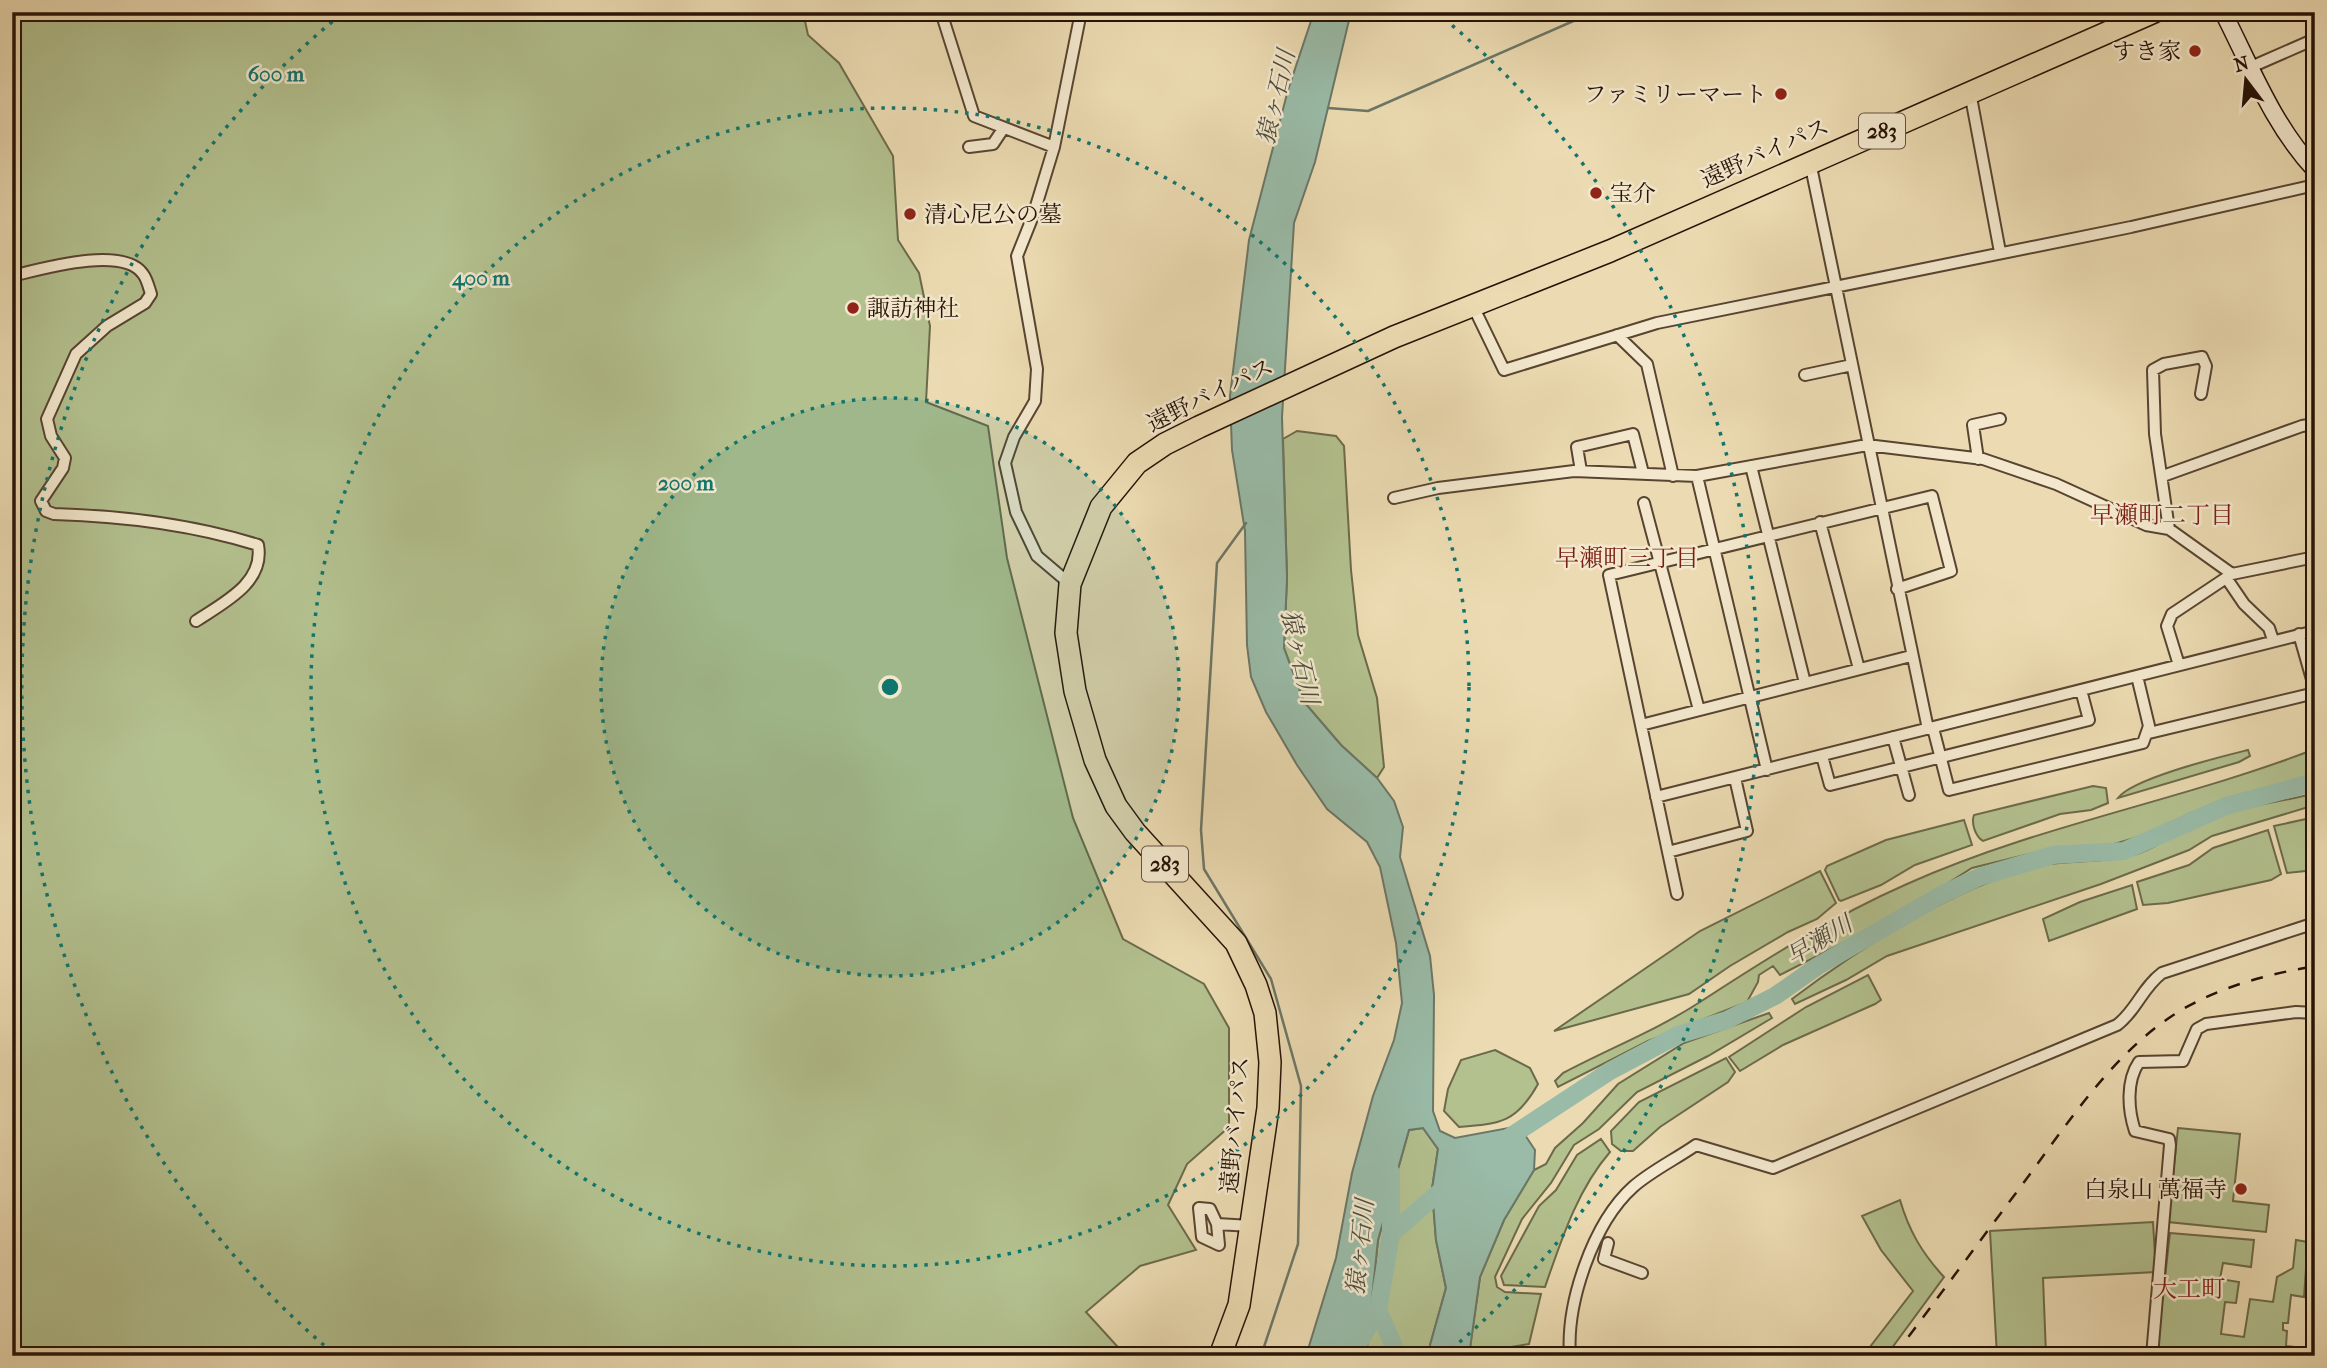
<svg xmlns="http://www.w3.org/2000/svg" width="2327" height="1368" font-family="'IM FELL French Canon','Noto Serif JP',serif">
	<rect width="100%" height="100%" fill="#ecdbb2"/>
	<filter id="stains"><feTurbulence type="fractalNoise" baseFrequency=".00286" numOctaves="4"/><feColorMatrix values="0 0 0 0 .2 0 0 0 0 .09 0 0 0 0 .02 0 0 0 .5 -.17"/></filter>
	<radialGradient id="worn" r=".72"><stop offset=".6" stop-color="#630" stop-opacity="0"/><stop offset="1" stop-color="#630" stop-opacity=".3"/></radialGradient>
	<path fill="#b3c18f" stroke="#6c6a4a" stroke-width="2" d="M12,12H803L808,35L839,63L893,156L898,240L919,273L930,326L926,402L988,426L1007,558L1073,818L1123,939L1204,984L1229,1028V1127L1187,1164L1168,1205L1196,1250L1140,1266L1086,1312L1126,1356H12Z
		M1297,431L1336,436L1344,446L1351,570L1358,635L1377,698L1384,767L1377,778L1341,745L1304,702L1284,648L1287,578L1283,439Z
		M2315,749V771L2292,784L2228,800L2191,813L2148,834L2111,845L2053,848L1972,868L1894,917L1780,975L1773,966L1759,975L1758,982L1747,1002L1648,1041L1558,1087L1555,1081L1563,1073C1608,1049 1657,1030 1700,1002C1766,959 1834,916 1907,884C2038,825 2181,801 2315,749Z
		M2248,750L2250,756L2239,762L2118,798C2133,778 2220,757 2248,750Z
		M2093,786L2106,788L2108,803L2091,810L2060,814L1983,841C1975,836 1971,823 1974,815Z
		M2315,793V805L2212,836L2189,850L2101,884L1887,956L1846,980L1795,1004L1792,999C1858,949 1954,888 2034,867C2065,859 2098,864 2130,856C2159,849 2182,826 2211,816C2245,805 2280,803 2315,793Z
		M2315,817V870L2287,873L2274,826Z
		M1964,820L1972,845L1915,865L1881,885L1841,901L1839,900L1825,870L1827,866L1886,840Z
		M2268,830L2281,874L2271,880L2168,903L2143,905L2137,882L2189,865L2213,848Z
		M1820,871L1836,903L1817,919L1788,932L1730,966L1689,994L1554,1031L1700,931Z
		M2132,885L2137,909L2049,941L2043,919L2080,902Z
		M1868,975L1881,1000L1875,1004L1783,1045L1740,1071L1729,1057L1806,1007Z
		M1769,1013L1772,1018L1708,1056L1637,1092L1599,1129L1574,1145L1551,1183L1522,1219L1495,1277L1497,1287L1505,1292L1541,1294L1529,1344L1469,1354L1480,1277L1504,1220L1534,1170L1546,1164L1555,1148L1583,1123L1618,1084L1684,1043Z
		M1495,1050L1530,1068L1538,1084C1517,1122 1501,1124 1459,1127L1444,1111L1448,1089L1461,1060Z
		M1726,1058L1735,1072L1728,1082L1660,1127L1633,1151H1621L1612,1144L1611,1131L1639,1102Z
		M1423,1128L1438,1149L1432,1189L1436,1240L1446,1288L1427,1356H1366L1378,1240L1409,1130Z
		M2178,1128L2240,1134L2233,1201L2269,1205L2266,1232L2168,1222Z
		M1601,1139L1610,1152C1577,1190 1561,1241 1545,1287L1504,1285L1501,1276L1539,1206L1556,1190L1577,1155Z
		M1900,1200C1909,1231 1922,1253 1944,1277L1886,1356H1863L1913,1291L1881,1250L1862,1216Z
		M2153,1222L2156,1272L2043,1278L2046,1354L1997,1356L1990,1231Z
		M2170,1233L2254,1240L2251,1267L2223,1263L2220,1279L2239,1282L2236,1303L2225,1302L2221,1334L2244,1337L2250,1299L2273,1302L2277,1277L2293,1268L2296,1240L2308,1242L2304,1297L2291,1295L2288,1323H2283V1330L2287,1331L2286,1346L2312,1349L2311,1356H2156Z"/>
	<path fill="#99bba8" stroke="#6b7767" stroke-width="2" d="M1314,12H1351L1315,162L1294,223L1282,417L1287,578L1284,648L1304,702L1341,745L1377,778L1394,801L1403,827L1400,857L1430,956L1434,995L1433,1111L1440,1131L1455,1138L1519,1126L1535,1150L1534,1170L1504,1220L1480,1277L1469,1356H1427L1446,1288L1436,1240L1432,1189L1438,1149L1423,1128L1409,1130L1378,1240L1366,1356H1306L1336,1258L1352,1173L1373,1096L1394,1040L1402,1003L1396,943L1380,867L1367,842L1327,809L1297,765L1266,712L1251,677L1247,645L1245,531L1232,450L1230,396L1249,240L1288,90Z"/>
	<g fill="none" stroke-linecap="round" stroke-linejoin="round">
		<path stroke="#6b7767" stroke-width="2.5" d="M1328,108L1368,111L1594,12
			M1246,523L1217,563L1201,830L1204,869L1271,979L1301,1086L1298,1244L1261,1356"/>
		<path stroke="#99bba8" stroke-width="18" d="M1502,1142L1610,1071L1678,1035L1727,1020L1775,996L1818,966L1941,895L1979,877L2053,855L2124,851L2226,806L2315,782
			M1391,1234L1450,1183
			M1378,1310L1398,1356
			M1351,1356L1378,1310L1391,1234V1172"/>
		<defs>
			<path id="street" d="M941,12L974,116L1054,147
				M2117,16V12
				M2251,67L2315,39
				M1970,92L2000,252
				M969,147L993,144L1003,129
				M1810,162L1928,729
				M12,276C41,269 123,245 143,274C147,279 149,288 151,294L145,303L107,326L76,354L47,419L51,436L65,458L63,468L41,501L46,511L54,514C124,516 191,524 258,545C265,583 223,603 196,621
				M1473,306L1504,370L1657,323L2131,227L2315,185
				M1617,335L1647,364L1673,476
				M1805,375L1852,365
				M1978,459L1973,425L2000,419
				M1751,466L1805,683
				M1581,471L1577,447L1633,434L1643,473
				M1697,476L1767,770
				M2163,476L2302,426L2315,424
				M1394,498L1438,488L1574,471L1697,476L1867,445L1983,459L2056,484L2146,525L2169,529L2232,574
				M1644,503L1699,710
				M1820,522L1859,669
				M2169,529L2155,434L2153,370L2164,364L2202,357L2206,366L2201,394
				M2227,579L2244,604L2269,628L2273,640
				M1070,584L1037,556L1016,512L1005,463L1014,437L1035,401L1037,369L1017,256L1033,216L1054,147L1081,12
				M2299,634L2315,690
				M2179,665L2167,626L2172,614L2232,574L2315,557
				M1641,725L1911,656
				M1933,728L1949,790L2143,743L2149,726L2137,676
				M2149,733L2315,693
				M1893,737L1909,795
				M1822,756L1830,785L2089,720L2081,690
				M1656,797L2315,631
				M1668,852L1747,831L1735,778
				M1677,894L1609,575L1932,496L1951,571L1897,589
				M1217,1224L1210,1209L1199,1208L1202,1237L1219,1245L1217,1224L1251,1226
				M1608,1243L1604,1259L1642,1273
				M1570,1356C1566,1303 1593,1223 1633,1187C1651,1171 1676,1159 1696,1145L1773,1168L2117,1025C2136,1011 2142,988 2162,973L2315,923
				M2152,1356L2170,1145L2169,1139L2135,1131C2128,1110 2126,1081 2139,1062L2183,1061L2197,1029L2206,1024L2296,1012L2315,1013"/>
			<path id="secondary" d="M2223,12C2251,67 2273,125 2315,170"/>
			<path id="highway" d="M1220,1356L1239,1305L1268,1108L1270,1062L1265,1013L1256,985L1236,943L1135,832L1116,806L1095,760L1075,691L1066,633L1070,584L1101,507L1137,463L1165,444L1199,427L1394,337L1610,251L2154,12"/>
		</defs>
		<use href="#street" stroke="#584431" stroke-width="14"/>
		<use href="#secondary" stroke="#261206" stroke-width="19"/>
		<use href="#highway" stroke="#261206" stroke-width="24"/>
		<use href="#street" stroke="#f3e8cd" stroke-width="10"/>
		<use href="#secondary" stroke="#f3e8cd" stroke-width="16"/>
		<use href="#highway" stroke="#ecdbb2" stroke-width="21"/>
		<path stroke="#261206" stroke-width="2.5" stroke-dasharray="12 12" stroke-linecap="butt" d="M1894,1356C1937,1299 1979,1242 2022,1185C2071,1119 2122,1038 2198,1001C2234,983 2275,973 2315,966"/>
	</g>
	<circle cx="890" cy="687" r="289" fill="#0f766e" fill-opacity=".12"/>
	<g fill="none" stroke="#0f766e" stroke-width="3.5" stroke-dasharray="3.5 7">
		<circle cx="890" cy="687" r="289"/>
		<circle cx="890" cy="687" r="579"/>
		<path d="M332 1352A868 868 0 0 1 344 12M1436 12A868 868 0 0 1 1448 1352"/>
	</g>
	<g fill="#8f2418" stroke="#f3e8cd" stroke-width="2.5">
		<circle cx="2195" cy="51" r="7"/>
		<circle cx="1781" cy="94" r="7"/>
		<circle cx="1596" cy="193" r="7"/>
		<circle cx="910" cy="214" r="7"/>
		<circle cx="853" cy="308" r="7"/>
		<circle cx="2241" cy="1189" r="7"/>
	</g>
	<g text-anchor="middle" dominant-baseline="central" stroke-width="5" stroke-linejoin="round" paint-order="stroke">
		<g fill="#f3e8cd" stroke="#645242" stroke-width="2">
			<rect x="1859" y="113.5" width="46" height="35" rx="5"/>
			<rect x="1142" y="846.5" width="46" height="35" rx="5"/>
		</g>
		<g font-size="21" font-weight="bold" fill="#261206">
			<text x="1882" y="131">283</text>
			<text x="1165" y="864">283</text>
		</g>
		<g font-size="23" fill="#261206" stroke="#f3e8cd" text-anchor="end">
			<text x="2181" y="51">すき家</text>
			<text x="1767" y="94">ファミリーマート</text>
			<text x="1610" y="193" text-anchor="start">宝介</text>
			<text x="924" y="214" text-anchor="start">清心尼公の墓</text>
			<text x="867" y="308" text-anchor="start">諏訪神社</text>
			<text x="2227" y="1189">白泉山 萬福寺</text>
		</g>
		<g font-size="23" fill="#261206" stroke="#f3e8cd">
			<text transform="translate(1765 153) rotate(-24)">遠野バイパス</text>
			<text transform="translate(1210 395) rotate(-26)">遠野バイパス</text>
			<text transform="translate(1235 1125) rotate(-85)">遠野バイパス</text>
		</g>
		<g font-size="24" font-style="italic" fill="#4e4d3f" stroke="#f3e8cd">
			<text transform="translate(1276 97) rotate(-77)">猿ヶ石川</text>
			<text transform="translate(1300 657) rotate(77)">猿ヶ石川</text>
			<text transform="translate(1819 940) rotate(-31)">早瀬川</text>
			<text transform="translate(1360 1247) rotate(-84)">猿ヶ石川</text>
		</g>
		<g font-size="24" fill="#7a1f14" stroke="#f3e8cd">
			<text x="2162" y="515">早瀬町二丁目</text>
			<text x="1627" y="558">早瀬町三丁目</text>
			<text x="2189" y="1289">大工町</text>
		</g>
	</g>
	<circle cx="890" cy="687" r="10" fill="#0f766e" stroke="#f3e8cd" stroke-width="3.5"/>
	<g font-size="21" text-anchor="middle" font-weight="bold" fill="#0f766e" stroke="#f3e8cd" stroke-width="5" stroke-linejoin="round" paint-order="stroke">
		<text x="276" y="81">600 m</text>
		<text x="481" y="285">400 m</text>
		<text x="686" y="490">200 m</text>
	</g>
	<rect width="2327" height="1368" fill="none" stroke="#ecdbb2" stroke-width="42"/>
	<rect x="14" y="14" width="2299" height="1340" fill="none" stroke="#261206" stroke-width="3.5"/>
	<rect x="21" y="21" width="2285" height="1326" fill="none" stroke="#261206" stroke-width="2"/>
	<g transform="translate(2246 80) rotate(344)" stroke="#f3e8cd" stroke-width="5" paint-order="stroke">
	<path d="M0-5L12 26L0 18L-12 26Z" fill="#261206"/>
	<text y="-10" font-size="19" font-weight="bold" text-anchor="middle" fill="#261206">N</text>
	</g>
	<rect width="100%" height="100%" filter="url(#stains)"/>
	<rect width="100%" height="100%" fill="url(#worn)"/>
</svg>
